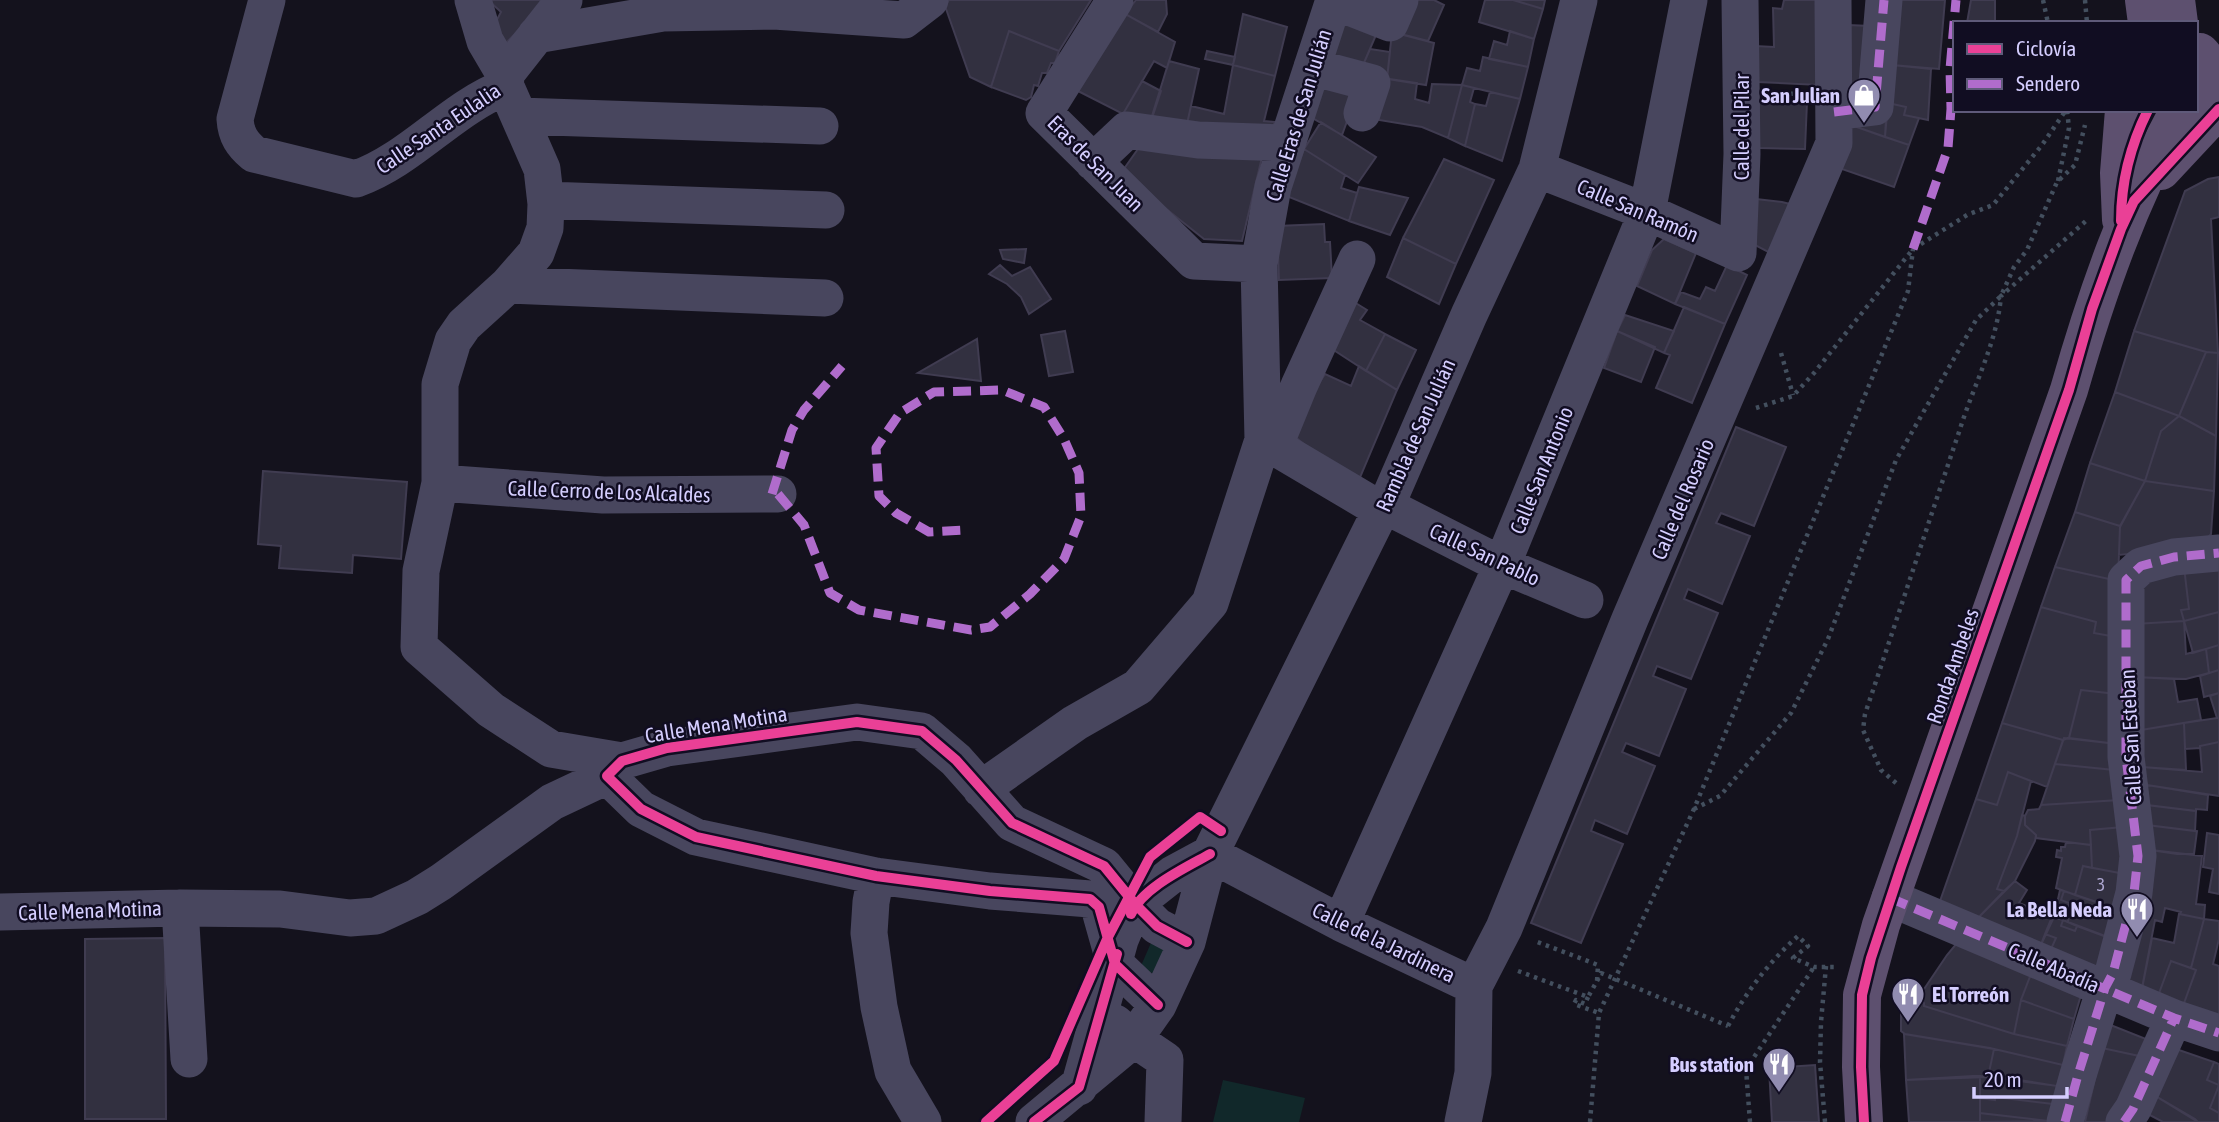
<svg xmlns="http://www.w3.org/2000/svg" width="2219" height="1122" font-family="'Asap Condensed',sans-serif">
	<rect width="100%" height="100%" fill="#14121d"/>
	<path fill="#11282a" d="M1154,936L1169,942L1155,974L1140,968Z
		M1223,1080L1305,1098L1299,1122H1213Z"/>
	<path fill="#323040" stroke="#403c51" stroke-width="2" d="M488,0H548L502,47L489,35L501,12Z
		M949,0H1091L1059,51L1009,31L991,87L970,77L945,6Z
		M1136,0H1166L1167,14L1158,32L1125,14Z
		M1409,0H1434L1444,5L1428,41L1397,33Z
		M1485,0H1513L1543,9L1534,39L1479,22Z
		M1513,0H1545L1543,9Z
		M1784,0H1823L1819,85L1758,82L1756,46L1774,47L1773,8L1782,9Z
		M1897,0H1945L1939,69L1892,65Z
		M1971,0H1995V23H1967Z
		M1125,14L1175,42L1167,68L1154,61L1123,114L1078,91Z
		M1243,14L1287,27L1275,76L1233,65Z
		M1341,14L1379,28L1360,72L1325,61Z
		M1848,25L1870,26L1865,98L1842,96Z
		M1009,31L1059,51L1055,63H1051L1047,73H1042L1038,86L1034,85L1031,97L1026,100L991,87Z
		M1510,31L1534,39L1528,67L1489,59L1494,41L1507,45Z
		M1392,32L1434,43L1426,85L1387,79Z
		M1370,49L1390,52L1387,79L1360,72Z
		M1207,51L1235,57L1233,65L1205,59Z
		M1483,57L1528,67L1520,99L1462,85L1467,68L1480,71Z
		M1169,61L1199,69L1187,124L1152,116Z
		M1233,65L1275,76L1264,121L1275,122L1268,137L1187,124L1191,106L1224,114Z
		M1892,65L1931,69L1928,120L1904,115L1906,107L1888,103Z
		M1323,78L1361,88L1354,102L1342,135L1309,116Z
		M1383,78L1417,83L1415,99L1429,103L1432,84L1462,85L1448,138L1422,127L1379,120Z
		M1142,81L1161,91L1149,127L1123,114Z
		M1462,85L1474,88L1470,102L1475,104L1465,146L1448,138Z
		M1490,92L1520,99L1502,161L1465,146L1475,104L1486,106Z
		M1759,101L1807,102L1805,149L1759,148Z
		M1888,103L1906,107L1904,115L1919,118L1909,145L1885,137Z
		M1886,118L1885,137L1851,125Z
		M1321,122L1376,157L1358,183L1304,149Z
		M1851,125L1909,145L1894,187L1836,167Z
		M1145,139L1263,153L1242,241L1204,239L1121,173Z
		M1304,149L1345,175L1341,188L1357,193L1349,221L1284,195Z
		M1444,159L1494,180L1456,264L1403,238Z
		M2219,177V217L2211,219L2218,353L2206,352L2134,331L2185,191L2208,179Z
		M1359,187L1408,198L1390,235L1349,221Z
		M1756,199L1782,202L1798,206L1776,256L1753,244Z
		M1324,224L1325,242H1330L1332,278L1279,280L1277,226Z
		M1403,238L1456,264L1439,304L1387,277Z
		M1664,239L1696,253L1675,304L1637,286L1652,250Z
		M1026,249L1024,263L1003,259L1000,250Z
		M1000,265L1012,276L1030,267L1051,299L1029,314L1021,297L1007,284L989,274Z
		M1727,265L1747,275L1725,324L1675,304L1681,292L1700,299L1706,287L1715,291Z
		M1354,302L1367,310L1360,320L1385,334L1366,371L1329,347Z
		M1684,307L1725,324L1692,403L1656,388L1670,355L1664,353Z
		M1625,315L1674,331L1664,353L1617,331Z
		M1065,331L1073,372L1049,376L1041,335Z
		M1617,331L1655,347L1641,382L1604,368Z
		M2134,331L2206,352L2179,416L2115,392Z
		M1385,334L1416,350L1397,390L1366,371Z
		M977,339L981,381L918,373Z
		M2206,352L2218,353L2216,436L2179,416Z
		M1359,366L1397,390L1356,487L1288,431L1325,374L1351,386Z
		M2115,392L2179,416L2161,431L2145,481L2090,463Z
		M2179,416L2216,436L2214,491L2145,481L2161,431Z
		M1736,427L1786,447L1754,526L1721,513L1716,523L1750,536L1722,604L1688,589L1684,599L1718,613L1691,679L1657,666L1653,676L1686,689L1659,756L1626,743L1622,752L1655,766L1627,834L1595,820L1591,831L1623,844L1581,943L1531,923Z
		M2090,463L2145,481L2120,526L2075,512Z
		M263,471L407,482L401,559L353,555L352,573L279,568L281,546L258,544Z
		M2145,481L2214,491L2211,534L2201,546L2119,555L2120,527Z
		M2075,512L2120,526L2118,581L2055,567Z
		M2055,567L2118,581L2116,637L2094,633L2096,622L2041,607Z
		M2184,567L2189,609L2181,610L2184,621L2135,624L2137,584Z
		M2184,567L2219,568V612L2184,621L2181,610L2189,609Z
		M2041,607L2096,622L2094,633L2116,637V694L2081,690L2069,738L2063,740L2002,723Z
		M2219,612V645L2193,653L2184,621Z
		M2184,621L2186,654L2206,649L2209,673L2186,679L2134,677L2135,624Z
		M2219,645V670L2209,673L2206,649Z
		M2219,670V693L2204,697L2200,676Z
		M2134,677L2174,679L2178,702L2197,699L2201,720L2135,731Z
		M2081,690L2116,694L2117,744L2069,738Z
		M2219,693V718H2217L2210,696Z
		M2217,718H2219V742L2200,746V748L2185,749L2184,723Z
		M2002,723L2063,740L2047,787L2008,772L1997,805L1976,799Z
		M2184,723L2186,770L2142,767L2135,731Z
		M2064,738L2117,744L2114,770L2055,764Z
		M2219,742V796L2147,785L2142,767L2202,772L2200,746Z
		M2055,764L2114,770L2119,800L2041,805Z
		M2008,772L2031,781L2017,836L1997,889L2004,891L1976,920L1939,904L1976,799L1997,805Z
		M2147,785L2208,795L2207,810L2196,809V811L2147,805Z
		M2119,800L2123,827L2090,830L2091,845L2036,838V835L2025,825V816L2028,810L2039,809L2041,805Z
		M2147,805L2196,811L2195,831L2147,825Z
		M2022,815L2025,816V825L2036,835L2035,841L2015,881L2004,891L1997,889L2017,836Z
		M2147,825L2197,831L2194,854H2177L2151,850Z
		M2123,827L2125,874L2092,868L2090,830Z
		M2207,833L2219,835V894L2209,892L2213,869L2203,867Z
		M2066,842L2091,845L2092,868L2083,866L2075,895L2056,888L2062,858L2056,857L2057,850L2061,851V847H2065Z
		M2151,850L2202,856L2196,904L2205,905L2204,919L2180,914L2181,912L2165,908L2162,922L2155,920L2142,988L2123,981Z
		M2083,866L2125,874L2120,910L2075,895Z
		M2015,881L2027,890L2019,903L2054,917L2040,947L1976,920Z
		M2060,890L2064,891L2061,900L2069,903L2068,907H2070L2068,922L2054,917Z
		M2064,891L2120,910L2113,939L2068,922L2070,907H2068L2069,903L2061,900Z
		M2179,914L2204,919L2191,968L2171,961L2158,996L2142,989L2152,938L2174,943Z
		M2052,917L2063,920L2061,926L2075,931L2077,926L2112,939L2104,970L2051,949L2056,938L2045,934Z
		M2204,919L2219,921V939L2213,964L2219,966V1019L2183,1006L2196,970L2191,968Z
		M2063,920L2077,926L2075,931L2061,926Z
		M2045,934L2056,938L2051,949L2104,970V972L2040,947Z
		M1962,937L2031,974L2021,1000L2014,1034L1924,1006V1003L1918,998L1947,955Z
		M165,938L166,1119H85V939Z
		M2171,961L2196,970L2183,1006L2158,996Z
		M2031,974L2083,988L2074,1019L2021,1000Z
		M1915,997L1924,1003V1006L2014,1034L2067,1046L2063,1065L1990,1048L1905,1034L1901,1031V1011L1908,1000Z
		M2021,1000L2074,1019L2067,1046L2014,1034Z
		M2108,1024L2151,1041L2144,1057L2102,1048Z
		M1904,1034L1994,1049L1988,1077L1906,1080Z
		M2102,1048L2144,1057L2112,1122H2085Z
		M1994,1049L2063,1065L2057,1086L1988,1077Z
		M2176,1049L2214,1062L2207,1080L2219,1085L2210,1108L2219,1113V1122H2198L2154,1095Z
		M2214,1062L2219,1064V1113L2210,1108L2219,1085L2207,1080Z
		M1815,1065L1819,1122H1772L1769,1068Z
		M1973,1076H1980V1122H1909L1906,1080Z
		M1980,1076L2000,1077L2057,1086L2053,1104L1995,1097V1100L1980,1098Z
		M2154,1095L2195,1119L2198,1122H2163L2144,1112Z
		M1995,1097L2053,1104L2048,1121L1980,1113V1098L1995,1100Z
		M1980,1113L2048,1121L1980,1122Z"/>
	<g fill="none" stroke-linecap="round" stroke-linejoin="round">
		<path stroke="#434f5e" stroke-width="4.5" stroke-dasharray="3.5 5" stroke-linecap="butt" d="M2043,0L2048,23
			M2085,0L2087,23
			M1774,93L1800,94
			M2058,181L2069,128L2067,110
			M1781,353L1793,395
			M1756,408L1793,396L1814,373L1913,249L1967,215L1993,205L2042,145L2066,110
			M1896,783L1881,770L1863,730L1865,714C1897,619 1928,524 1960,429C1974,384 1997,343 2001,296L2087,220
			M1694,809L1720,796L1791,713L1828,639L1896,460L1976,320L2001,296L2014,267L2027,250L2057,182L2075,165L2085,125
			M1518,971L1588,997L1597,981L1598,965L1535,941
			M1588,997L1585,1004L1576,1000L1574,1004L1599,1013
			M1728,1026C1746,992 1769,962 1798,936L1808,946L1793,958L1814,967H1834
			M1590,1122L1599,1013L1694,809L1908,291L1913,249
			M1750,1122L1746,1069L1814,967
			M1825,1122L1820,1062L1821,1022L1826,966"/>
		<path stroke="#48465e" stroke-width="37" d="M267,0L235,119C236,135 242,144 254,154L356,179C412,159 451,108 506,87
			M473,0L485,41L505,75
			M564,0L505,75L506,87L542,169L546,204L545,228L536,253L508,285L464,325L453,341L440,384V483L421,571L419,647L491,710L551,749L622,761
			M1115,0L1044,113L1194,261L1259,264
			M1334,0L1273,187L1259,264L1263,440L1381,510
			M1334,1L1390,23L1400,0
			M536,35L663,13L774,11L904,20L930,0
			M1312,67L1372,83L1362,113
			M1834,112L1875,107L1884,0
			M519,116L820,126
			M1093,162L1127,130L1198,140L1287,143
			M1537,169L1647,212L1738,253L1742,154L1740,0
			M546,200L826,210
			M508,285L825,298
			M1274,447L1299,386L1357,259
			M440,483L603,495L778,494
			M1386,506L1502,565L1585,600
			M981,789L1075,723L1138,687L1210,603L1263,440
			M1210,854L1341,923L1474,986L1473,1073L1463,1122
			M876,876L871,902L869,933L879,1007L893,1071L923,1122
			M1890,898L2174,1018L2219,1033
			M180,908L189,1059
			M0,912L180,908L280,909L350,918L376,916L417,897L441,882L552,802L607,776
			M1341,923L1502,565L1647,212L1689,0
			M1474,986L1504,928L1630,619L1834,143L1833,0
			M1158,1005L1115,964L1099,907L1090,899L990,891L876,876L696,837L641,809L607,776L622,761L667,748L857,722L922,731L956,760L1012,823L1104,866L1135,904L1157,926L1187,942
			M1115,1023L1134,1039L1165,1060L1163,1122
			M1079,1087L1120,940L1135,904L1173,874L1210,854
			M1034,1122L1134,1039L1158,1005L1187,942L1210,854L1381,510L1386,506L1469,315L1537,169L1579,0
			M2065,1122L2078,1075L2105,988L2113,973L2134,893L2138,856L2126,757V580L2141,566L2174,557L2219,553
			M2124,1122L2133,1109L2174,1018"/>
		<path stroke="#5d506f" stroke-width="38" d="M2144,0L2147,23
			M2176,0L2179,23
			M2198,107C2219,90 2218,70 2200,52
			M2161,171L2219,109
			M2121,220L2119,173L2124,110
			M1864,1122L1861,1067L1862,995L1881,925L2069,390C2097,292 2129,201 2178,112"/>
		<path stroke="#434f5e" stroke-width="4.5" stroke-dasharray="3.5 5" stroke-linecap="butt" d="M1597,981L1601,973L1728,1026"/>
		<path stroke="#b06ccc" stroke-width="9" stroke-dasharray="18 9" stroke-linecap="butt" d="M1834,112L1875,107L1884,0
			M1913,249L1948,148L1951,109L1950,69L1956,0
			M772,494L792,430L804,410L842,366
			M778,494L804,525L830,593L859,610L971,630L990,627L1030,594L1064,559L1081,516L1079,473L1064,439L1044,407L1002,390L934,392L900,413L876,448L879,496L896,513L929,532L967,530
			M1890,898L2174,1018L2219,1033
			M2065,1122L2078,1075L2105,988L2113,973L2134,893L2138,856L2126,757V580L2141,566L2174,557L2219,553
			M2124,1122L2133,1109L2174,1018"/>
		<defs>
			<path id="cycleway" d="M2121,221C2121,183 2131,144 2148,110
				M1131,914C1142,888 1185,868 1210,854
				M1158,1005L1115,964L1099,907L1090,899L990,891L876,876L696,837L641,809L607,776L622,761L667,748L857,722L922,731L956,760L1012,823L1104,866L1135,904L1157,926L1187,942
				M986,1122L1054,1061L1108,937L1150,857L1200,817L1221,831
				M1034,1122L1079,1087L1117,954
				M1864,1122L1861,1067L1862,995L1871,958L1901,867L2069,390L2092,309L2121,229L2134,201L2219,109"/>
		</defs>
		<use href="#cycleway" stroke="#110d22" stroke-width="15"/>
		<use href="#cycleway" stroke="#ea4096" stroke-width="10"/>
	</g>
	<defs>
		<symbol id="shop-pin" viewBox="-11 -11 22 30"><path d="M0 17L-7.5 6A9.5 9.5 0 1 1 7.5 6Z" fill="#918cb0" stroke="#110d22"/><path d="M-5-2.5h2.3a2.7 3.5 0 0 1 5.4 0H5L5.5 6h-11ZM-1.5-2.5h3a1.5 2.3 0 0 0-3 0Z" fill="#fff"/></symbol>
		<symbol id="restaurant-pin" viewBox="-11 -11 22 30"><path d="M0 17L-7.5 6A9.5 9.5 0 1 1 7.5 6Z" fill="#918cb0" stroke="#110d22"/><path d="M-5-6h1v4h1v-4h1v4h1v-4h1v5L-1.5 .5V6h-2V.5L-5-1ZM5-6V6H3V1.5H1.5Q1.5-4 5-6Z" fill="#fff"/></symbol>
	</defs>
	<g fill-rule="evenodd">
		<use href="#shop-pin" x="1845" y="76" width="38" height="52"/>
		<use href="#restaurant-pin" x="2118" y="890" width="38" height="52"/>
		<use href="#restaurant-pin" x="1889" y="975" width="38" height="52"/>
		<use href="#restaurant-pin" x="1760" y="1045" width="38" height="52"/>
	</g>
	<g text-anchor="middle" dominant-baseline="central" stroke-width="5" stroke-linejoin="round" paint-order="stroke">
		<g font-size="18" fill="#aca6cf">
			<text x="2101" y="884">3</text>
		</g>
		<g font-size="21" font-weight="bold" fill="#d5ceff" stroke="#110d22" text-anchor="end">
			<text x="1840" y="95">San Julian</text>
			<text x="2112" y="909">La Bella Neda</text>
			<text x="1932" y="994" text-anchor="start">El Torreón</text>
			<text x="1754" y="1064">Bus station</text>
		</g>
		<g font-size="21" fill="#d5ceff" stroke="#110d22">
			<text transform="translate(1298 115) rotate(-73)">Calle Eras de San Julián</text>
			<text transform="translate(1741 127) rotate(-90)">Calle del Pilar</text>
			<text transform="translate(438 128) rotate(-34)">Calle Santa Eulalia</text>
			<text transform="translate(1096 163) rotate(45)">Eras de San Juan</text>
			<text transform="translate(1638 210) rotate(23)">Calle San Ramón</text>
			<text transform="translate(1415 435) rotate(-66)">Rambla de San Julián</text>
			<text transform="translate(1541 470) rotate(-68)">Calle San Antonio</text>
			<text transform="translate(609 491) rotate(2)">Calle Cerro de Los Alcaldes</text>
			<text transform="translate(1682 499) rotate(-67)">Calle del Rosario</text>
			<text transform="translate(1485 554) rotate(25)">Calle San Pablo</text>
			<text transform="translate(1952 666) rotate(-71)">Ronda Ambeles</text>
			<text transform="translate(716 724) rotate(-9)">Calle Mena Motina</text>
			<text transform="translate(2130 737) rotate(-93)">Calle San Esteban</text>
			<text transform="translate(90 910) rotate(-2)">Calle Mena Motina</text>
			<text transform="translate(1384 942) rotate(26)">Calle de la Jardinera</text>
			<text transform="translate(2054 967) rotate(23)">Calle Abadía</text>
		</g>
	</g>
	<rect x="1953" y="21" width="245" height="91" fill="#110d22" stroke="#5f5a7a" stroke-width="2"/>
	<rect x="1967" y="44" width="35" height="10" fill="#ea4096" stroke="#5f5a7a" stroke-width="2"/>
	<text x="2016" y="56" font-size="21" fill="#d5ceff">Ciclovía</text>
	<rect x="1967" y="79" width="35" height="10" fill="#b06ccc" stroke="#5f5a7a" stroke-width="2"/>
	<text x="2016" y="91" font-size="21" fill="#d5ceff">Sendero</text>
	<path d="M1974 1087v10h93v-10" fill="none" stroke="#d5ceff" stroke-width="3.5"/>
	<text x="1984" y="1087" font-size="21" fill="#d5ceff" stroke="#110d22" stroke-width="5" paint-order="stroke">20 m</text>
</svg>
